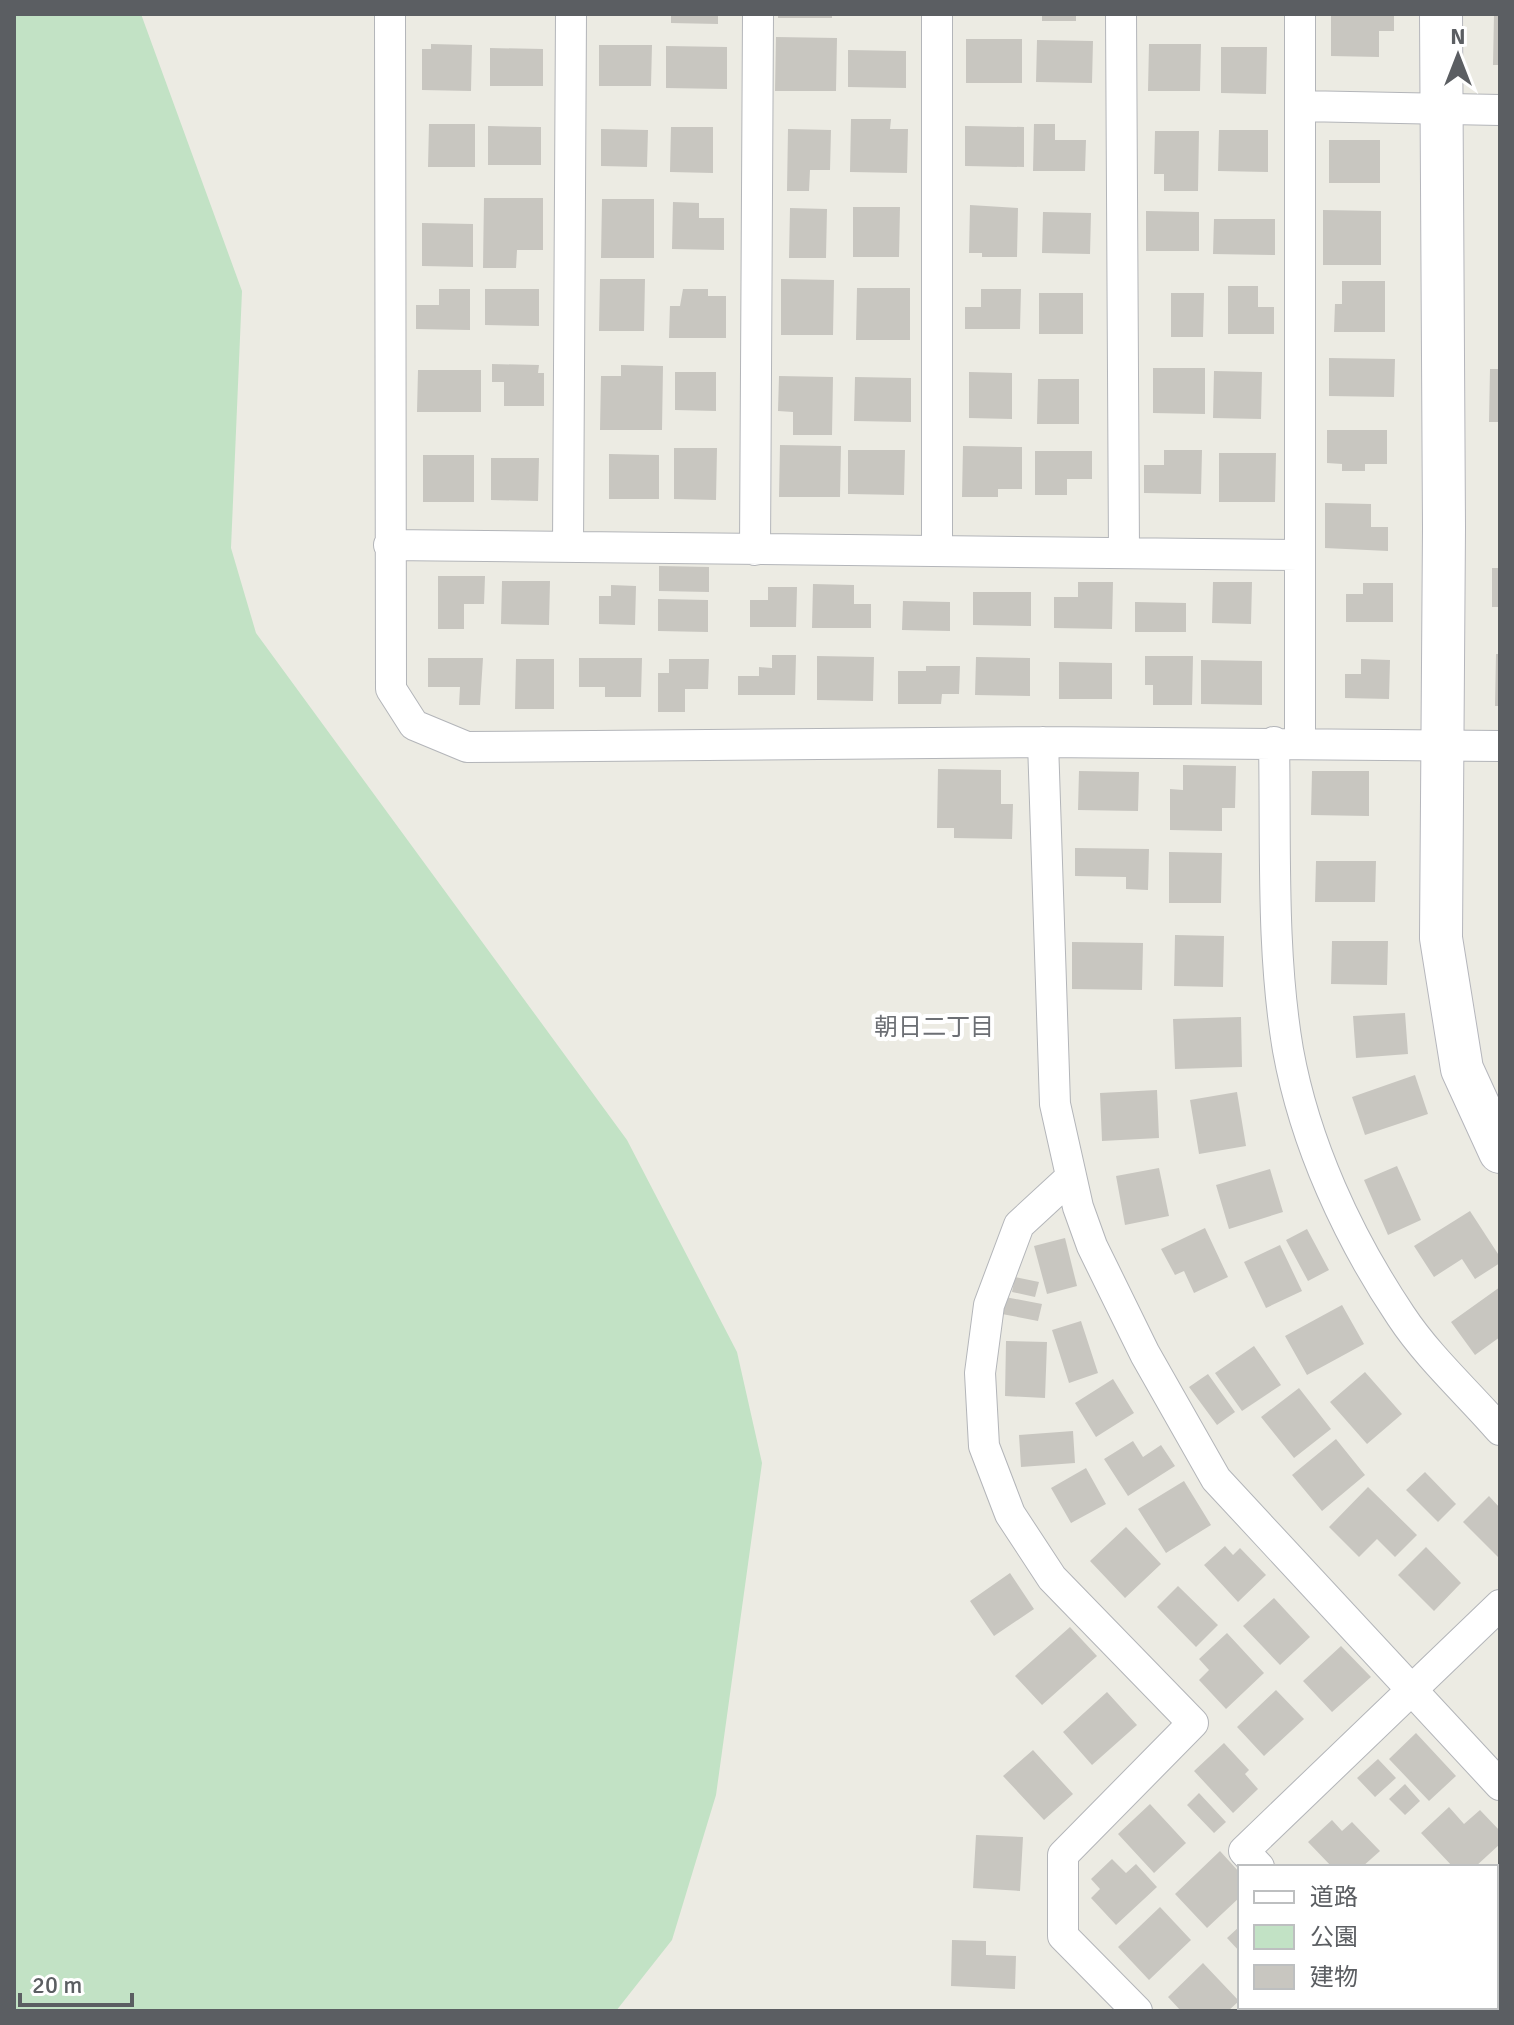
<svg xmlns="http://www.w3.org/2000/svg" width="1514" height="2025" font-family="Signika,'Noto Sans JP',sans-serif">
	<rect width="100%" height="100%" fill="#ecebe3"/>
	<path fill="#c2e2c5" d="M14,14H141L242,291L231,548L256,633L627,1140L737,1352L762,1463L716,1795L672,1940L616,2011H14Z"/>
	<path fill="#c8c6c0" d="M671,14H718V24L671,23Z
		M778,14H832V18H778Z
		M1042,14H1076V21H1042Z
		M1331,14H1394V31H1379V57L1331,56Z
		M1494,14H1500V65H1493Z
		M776,37L837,38L836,91H775Z
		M966,39H1022V83H966Z
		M1037,40L1093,41L1092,83L1036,82Z
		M431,44L472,45L471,91L422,90V49H431Z
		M1149,44H1201L1200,91H1148Z
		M599,45H652L651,86H599Z
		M666,46L727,47V89L666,88Z
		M1221,47H1267L1266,94L1221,93Z
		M490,48L543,49V86H490Z
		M848,50L906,51V88L848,87Z
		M851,119H891L890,129H908L907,173L850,172Z
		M429,124H475V167H428Z
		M1034,124H1055V140H1086L1085,171H1033Z
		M488,126L541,127V165H488Z
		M965,126L1024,127V167L965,166Z
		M671,127H713V173L670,172Z
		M601,129L648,130L647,167L601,166Z
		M788,129L831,130L830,170H810L809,191H787Z
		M1219,130H1268V172L1218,171Z
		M1155,131H1199L1198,191H1164V174H1154Z
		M1329,140H1380V183H1329Z
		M484,198H543V250H517L516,268H483Z
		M602,199H654V258H601Z
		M673,202L699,203V218H724V250L672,249Z
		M970,205L1018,208L1017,257H982V253H969Z
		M853,207H900L899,257H853Z
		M790,208L827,209L826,258H789Z
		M1323,210L1381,211V265H1323Z
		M1146,211L1199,212V251H1146Z
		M1043,212L1091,213L1090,254L1042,253Z
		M1214,219H1275V255L1213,254Z
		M422,223L473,224V267L422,266Z
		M600,279H645L644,331H599Z
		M781,279L834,280L833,335H781Z
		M1342,281H1385V332H1334L1335,304H1342Z
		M1228,286H1258V307H1274V334H1228Z
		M857,288H910V340H856Z
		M439,289H470V330L416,329V305H439Z
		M485,289H539V326L485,325Z
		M683,289H708V296H726V338H669L670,306H680Z
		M981,289H1021L1020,329H965V307H981Z
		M1039,293H1083V334H1039Z
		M1171,293H1204L1203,337H1171Z
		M1329,358L1395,359L1394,397L1329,396Z
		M492,364L539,365L538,373H544V406H504V382H492Z
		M621,365L663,366L662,430H600L601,376H621Z
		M1153,368H1205V414L1153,413Z
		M1490,369H1500V422H1489Z
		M418,370H481V412H417Z
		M1214,371L1262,372L1261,419L1213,418Z
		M675,372H716V411L675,410Z
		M969,372L1012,373V419L969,418Z
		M779,376L833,377L832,435H793V412L778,411Z
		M855,377L911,378V422L854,421Z
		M1038,379H1079V424H1037Z
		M1327,430H1387V464H1365V471H1342V464L1327,463Z
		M780,445L841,446L840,497H779Z
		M963,446L1022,447V489H998V497H962Z
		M674,448H717L716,500L674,499Z
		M848,450H905L904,495L848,494Z
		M1164,450H1202L1201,494L1144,493V465H1164Z
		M1035,451H1092V479H1067V495H1035Z
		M1219,453H1276L1275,502H1219Z
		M609,454L659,455V499H609Z
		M423,455H474V502H423Z
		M491,458H539L538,501L491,500Z
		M1325,503L1371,504V527H1388V551L1325,548Z
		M659,566L709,567V592L659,591Z
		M1492,568H1500V607H1492Z
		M438,576H485L484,604H464V629H438Z
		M502,581H550L549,625L501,624Z
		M1078,582H1113L1112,629L1054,628V597H1078Z
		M1213,582H1252L1251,624L1212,623Z
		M1363,583H1393V622H1346V594H1363Z
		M813,584L854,585V604H871V628H812Z
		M611,585L636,586L635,625L599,624V596H611Z
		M768,587H797L796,627H750V600H768Z
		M973,592H1031V626L973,625Z
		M658,599L708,600V632L658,631Z
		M903,601L950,602V631L902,630Z
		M1135,602L1186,603V632H1135Z
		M1496,654H1500V706H1495Z
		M772,655H796L795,695H738V676H759V667L772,668Z
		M817,656L874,657L873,701L817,700Z
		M1145,656H1193L1192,705H1153V685H1145Z
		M976,657L1030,658V696L975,695Z
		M428,658H483L480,705H459L460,687H428Z
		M579,658H642L641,697H605V687H579Z
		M516,659H554V709H515Z
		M669,659H709L708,689H685V712H658V673H669Z
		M1361,659L1390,660L1389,699L1345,698V674H1361Z
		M1201,660L1262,661V705L1201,704Z
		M1059,662L1112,663V699H1059Z
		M926,666H960L959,694H942L941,704H898V671H926Z
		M1183,765L1236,766L1235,808H1222V831L1170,830V789L1183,790Z
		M938,769L1001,770V804H1013L1012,839L954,838V828H937Z
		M1079,771L1139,772L1138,811L1078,810Z
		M1312,771H1369V816L1311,815Z
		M1075,848L1149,849L1148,890L1126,889V877L1075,876Z
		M1169,852L1222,853L1221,903H1169Z
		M1316,861H1376L1375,902H1315Z
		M1175,935L1224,936L1223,987L1174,986Z
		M1332,941H1388L1387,985L1331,984Z
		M1072,942L1143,943L1142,990L1072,989Z
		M1405,1013L1408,1054L1356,1058L1353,1016Z
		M1241,1017L1242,1067L1175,1069L1173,1019Z
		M1415,1075L1428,1114L1365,1135L1352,1097Z
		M1157,1090L1159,1138L1102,1141L1100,1093Z
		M1237,1092L1246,1146L1199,1154L1190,1100Z
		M1397,1166L1421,1220L1388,1235L1364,1180Z
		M1159,1168L1169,1216L1125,1225L1116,1176Z
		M1270,1169L1283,1212L1229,1229L1216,1185Z
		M1470,1211L1500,1257V1263L1475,1279L1462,1259L1434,1277L1414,1246Z
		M1205,1228L1228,1277L1194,1293L1184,1271L1175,1275L1161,1249Z
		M1307,1229L1329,1270L1308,1281L1286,1240Z
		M1065,1238L1077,1286L1047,1294L1034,1246Z
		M1280,1245L1302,1291L1266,1308L1244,1262Z
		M1015,1277L1039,1282L1035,1297L1012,1292Z
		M1500,1287V1337L1475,1355L1451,1322Z
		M1005,1297L1042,1304L1038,1321L1002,1314Z
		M1342,1305L1364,1344L1307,1375L1285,1336Z
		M1081,1321L1098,1373L1069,1383L1052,1330Z
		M1006,1341L1047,1342L1045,1398L1005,1396Z
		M1254,1346L1281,1385L1242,1411L1215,1373Z
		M1365,1372L1402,1414L1367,1444L1330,1402Z
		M1208,1374L1235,1412L1217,1425L1189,1387Z
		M1113,1379L1134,1413L1096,1437L1075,1403Z
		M1299,1388L1331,1429L1294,1458L1261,1417Z
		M1073,1431L1075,1463L1021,1467L1019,1435Z
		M1336,1439L1365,1475L1322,1511L1292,1475Z
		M1133,1441L1143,1457L1161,1445L1175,1466L1128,1496L1104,1459Z
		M1086,1468L1106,1504L1071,1523L1051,1488Z
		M1425,1472L1456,1504L1438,1522L1406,1490Z
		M1184,1481L1211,1525L1166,1553L1138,1509Z
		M1368,1487L1417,1535L1395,1557L1377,1539L1359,1557L1329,1527Z
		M1489,1496L1500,1508V1559L1463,1522Z
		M1126,1527L1161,1564L1125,1598L1090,1561Z
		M1225,1546L1233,1555L1240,1548L1266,1575L1238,1602L1204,1565Z
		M1426,1547L1461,1583L1434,1611L1398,1575Z
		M1010,1573L1034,1609L994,1636L970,1601Z
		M1178,1586L1218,1625L1196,1647L1157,1607Z
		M1274,1598L1310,1637L1280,1665L1243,1626Z
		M1070,1627L1097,1656L1042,1705L1015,1676Z
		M1227,1633L1264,1673L1226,1709L1199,1680L1209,1670L1199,1659Z
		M1341,1646L1371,1677L1332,1712L1303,1681Z
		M1276,1690L1304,1719L1264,1756L1237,1727Z
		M1107,1692L1137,1725L1092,1765L1063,1732Z
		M1416,1733L1456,1776L1429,1801L1389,1759Z
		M1224,1743L1249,1770L1245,1774L1258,1789L1233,1813L1194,1771Z
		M1033,1750L1073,1794L1044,1820L1003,1776Z
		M1378,1759L1396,1778L1375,1797L1357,1778Z
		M1405,1784L1420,1801L1405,1815L1389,1799Z
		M1199,1793L1226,1822L1214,1833L1187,1805Z
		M1150,1804L1186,1843L1154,1873L1118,1834Z
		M1449,1807L1464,1824L1480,1810L1500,1831V1844L1475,1867H1453L1421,1833Z
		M1332,1820L1342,1831L1352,1822L1380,1851L1362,1867H1332L1308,1842Z
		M976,1835L1023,1837L1020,1891L973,1888Z
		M1220,1851L1240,1873V1897L1207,1928L1175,1894Z
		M1112,1859L1126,1873L1136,1864L1157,1887L1116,1925L1091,1898L1100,1889L1091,1879Z
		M1160,1907L1191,1940L1149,1980L1118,1947Z
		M1240,1926V1952L1227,1938Z
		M952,1940L986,1941V1955L1016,1956L1015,1989L951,1986Z
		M1203,1963L1239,2001L1228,2011H1181L1168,1997Z
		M1500,1986V2011H1474L1478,2007H1496V1990Z
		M1274,2007H1327L1323,2011H1278Z"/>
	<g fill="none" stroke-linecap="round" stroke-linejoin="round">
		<defs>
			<path id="street" d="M390,14L391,689L414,725L467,747L1043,742L1500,746
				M937,14V551
				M1121,14L1124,553
				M1300,14V742
				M1300,106L1500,110
				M389,545L1299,555
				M568,547L571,14
				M755,550L758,14
				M1043,742L1055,1104L1078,1207L1092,1246L1145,1354L1216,1479L1500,1785
				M1274,742C1276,843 1271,950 1288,1050C1305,1144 1348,1237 1401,1316C1428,1357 1468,1393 1500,1430
				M1071,1177L1019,1225L989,1305L980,1373L984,1446L1010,1514L1052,1578L1193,1723L1063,1855V1936L1137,2011
				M1259,1867L1244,1851L1500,1605
				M1387,2007L1390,2011"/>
			<path id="secondary" d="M1441,14L1444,528L1441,938L1462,1069L1500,1152"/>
		</defs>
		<use href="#street" stroke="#b3b5b9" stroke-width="32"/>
		<use href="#secondary" stroke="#b5b6bc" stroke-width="44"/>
		<use href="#street" stroke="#fff" stroke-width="30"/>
		<use href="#secondary" stroke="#fff" stroke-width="42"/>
	</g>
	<g text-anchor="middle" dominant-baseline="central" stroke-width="8" stroke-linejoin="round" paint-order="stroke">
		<g font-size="24" fill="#6c6f74" stroke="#fff">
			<text x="934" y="1027">朝日二丁目</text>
		</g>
	</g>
	<rect width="1514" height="2025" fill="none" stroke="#5b5e62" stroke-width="32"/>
	<rect x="1238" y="1865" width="260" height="144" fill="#ffffff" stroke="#bdbfc0" stroke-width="2"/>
	<rect x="1254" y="1891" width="40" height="12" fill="#ffffff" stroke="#bdbfc0" stroke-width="2"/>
	<text x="1310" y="1905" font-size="24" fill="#5b5e62">道路</text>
	<rect x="1254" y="1925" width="40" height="24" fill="#c2e2c5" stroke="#bdbfc0" stroke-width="2"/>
	<text x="1310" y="1945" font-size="24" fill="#5b5e62">公園</text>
	<rect x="1254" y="1965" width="40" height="24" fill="#c8c6c0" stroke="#bdbfc0" stroke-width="2"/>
	<text x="1310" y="1985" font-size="24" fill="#5b5e62">建物</text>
	<g transform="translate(1458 56)" stroke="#ffffff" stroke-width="6" paint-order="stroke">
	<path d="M0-6L14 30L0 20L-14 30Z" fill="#5b5e62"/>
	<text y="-12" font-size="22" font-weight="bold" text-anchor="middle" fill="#5b5e62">N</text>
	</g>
	<path d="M20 1993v12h112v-12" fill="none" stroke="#5b5e62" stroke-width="4"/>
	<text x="32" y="1993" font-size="24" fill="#5b5e62" stroke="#ffffff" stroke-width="6" paint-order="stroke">20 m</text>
</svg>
